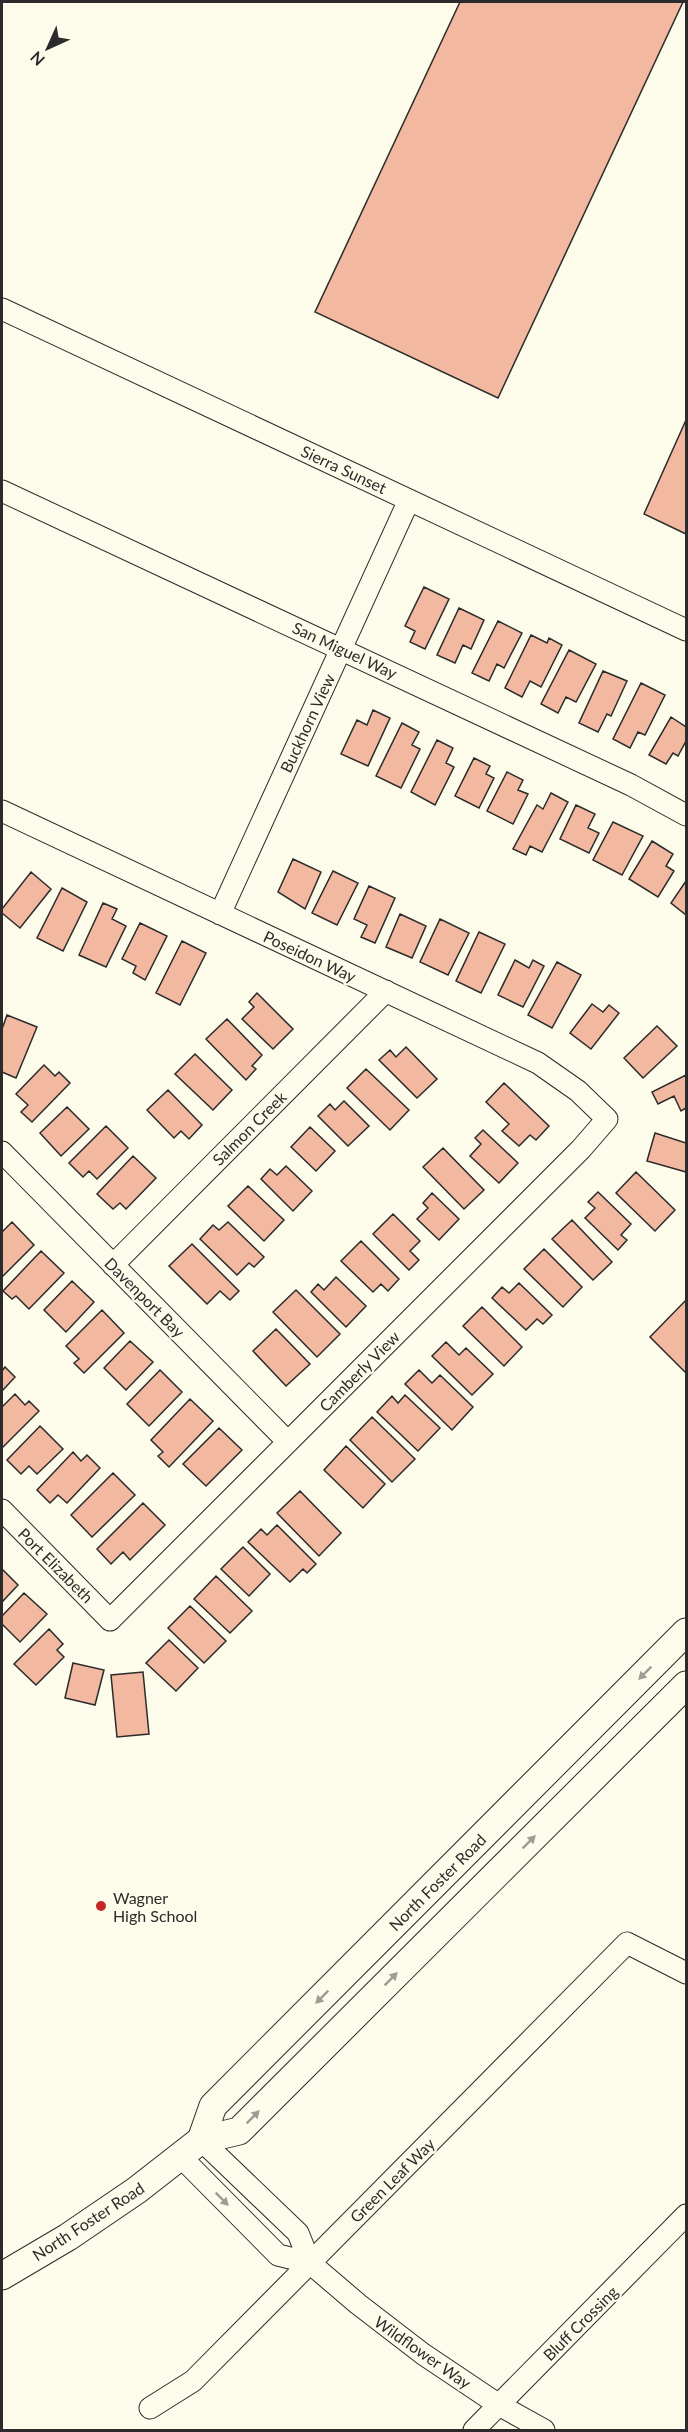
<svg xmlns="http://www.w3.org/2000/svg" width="688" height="2432" font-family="Lato,sans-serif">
	<rect width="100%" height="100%" fill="#fdfbea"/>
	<path fill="#f2b8a0" stroke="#2b2b2b" stroke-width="1.5" d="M460,2H683L498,398L315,312Z
		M686,420V534L644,514Z
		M424,587L449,599L425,649L410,642L415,631L405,626Z
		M459,608L484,620L471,649L463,645L455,663L437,655Z
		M498,621L522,633L504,668L497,664L489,681L472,673Z
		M531,635L547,643L549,638L562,645L541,687L530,681L522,697L505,688Z
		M569,650L596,664L576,702L566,697L558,713L541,704Z
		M603,671L627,681L611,716L607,714L598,732L579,723Z
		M641,683L665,695L645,735L638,732L630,748L613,739Z
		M373,710L390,718L368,766L341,754L357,720L367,725Z
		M671,717L686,727V741L678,756L673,753L666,764L649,755Z
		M402,723L419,732L412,745L420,749L401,788L376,776Z
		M437,740L453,748L446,763L454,767L435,805L411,792Z
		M474,758L490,766L486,774L494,778L479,808L455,796Z
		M507,772L523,780L518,790L528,794L513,824L487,811Z
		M551,793L568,802L542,852L530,846L526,855L513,849L537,805L543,809Z
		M576,805L595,814L588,828L599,833L589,853L560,839Z
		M613,822L643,836L622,875L593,860Z
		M652,841L673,854L666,866L674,871L658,897L629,879Z
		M293,859L321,872L305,909L278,892Z
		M333,871L358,883L337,925L312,913Z
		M31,872L51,889L20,928L2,913V909Z
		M686,881V915L671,903Z
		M369,886L395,898L375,943L361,937L367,925L354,919Z
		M62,888L87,902L63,951L37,938Z
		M103,903L117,909L112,919L126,926L106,967L79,955Z
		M400,914L426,926L412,958L386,947Z
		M440,919L469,933L448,975L420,962Z
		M140,923L167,936L145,980L133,973L136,966L122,959Z
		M479,932L505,944L481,993L456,981Z
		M182,941L206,953L180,1005L156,993Z
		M515,960L529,968L533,960L544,966L523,1007L498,995Z
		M557,962L581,975L552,1028L528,1015Z
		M257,993L293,1029L273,1049L242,1019L254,1007L249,1002Z
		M592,1004L603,1012L609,1005L619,1013L591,1049L570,1033Z
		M7,1015L37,1027L16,1078L2,1072V1029Z
		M227,1019L262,1055L252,1066L256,1069L246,1080L206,1039Z
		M657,1026L677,1046L643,1078L624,1058Z
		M406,1047L437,1079L417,1098L379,1060L390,1050L396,1057Z
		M195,1054L232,1090L213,1110L175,1074Z
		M44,1065L55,1076L59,1072L70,1083L32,1122L21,1112L28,1105L16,1094Z
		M366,1069L409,1110L390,1130L347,1088Z
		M686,1075V1108L681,1111L674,1096L658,1104L652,1092Z
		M504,1083L549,1126L536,1140L530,1135L519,1146L502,1131L509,1124L486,1102Z
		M168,1090L202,1125L189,1139L181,1131L174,1138L147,1110Z
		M344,1101L369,1126L348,1146L318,1116L330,1104L335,1110Z
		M67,1107L89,1129L61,1156L40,1133Z
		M106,1126L128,1148L97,1179L89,1171L83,1177L69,1163Z
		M310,1127L335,1151L316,1171L291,1147Z
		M483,1130L518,1163L499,1183L470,1156L481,1144L475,1138Z
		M655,1133L686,1143V1172L647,1161Z
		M443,1148L484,1190L464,1209L423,1167Z
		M133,1156L156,1178L126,1209L120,1203L113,1209L97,1194Z
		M286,1166L312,1191L293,1211L261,1179L270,1169L277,1175Z
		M636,1172L675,1210L655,1231L616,1193Z
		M248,1186L284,1220L264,1241L228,1206Z
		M598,1192L631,1224L621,1235L627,1240L618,1250L585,1218L595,1208L588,1202Z
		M432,1193L459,1219L439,1240L417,1219L428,1208L423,1203Z
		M393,1214L420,1241L410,1251L419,1260L409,1270L373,1234Z
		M572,1220L612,1262L593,1280L552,1239Z
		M12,1222L34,1245L2,1277V1232Z
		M228,1222L264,1257L254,1267L249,1263L237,1275L200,1239L213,1225L219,1230Z
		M361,1241L399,1279L388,1291L381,1284L373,1292L341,1261Z
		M192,1244L239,1291L230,1300L220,1291L207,1304L169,1266Z
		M544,1249L582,1287L563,1307L524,1269Z
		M41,1251L64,1273L29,1309L16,1296L12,1299L3,1291Z
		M336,1277L366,1306L346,1327L311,1292L318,1284L324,1290Z
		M72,1281L94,1302L66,1332L44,1310Z
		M519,1283L552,1315L543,1324L537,1319L526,1330L492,1298L502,1287L509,1293Z
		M296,1290L340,1334L317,1357L273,1312Z
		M686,1300V1373L650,1337Z
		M482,1307L522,1347L504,1366L463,1326Z
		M102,1310L124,1333L84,1373L74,1363L79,1359L66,1346Z
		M276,1329L310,1364L286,1386L253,1351Z
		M130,1341L153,1362L126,1390L104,1368Z
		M446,1342L459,1355L466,1348L493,1374L472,1395L432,1356Z
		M5,1367L15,1377L2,1391V1371Z
		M160,1370L182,1392L149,1426L127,1404Z
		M419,1370L432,1383L440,1375L473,1407L452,1430L405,1384Z
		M15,1394L25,1405L29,1401L39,1411L2,1448V1407Z
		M405,1395L440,1428L418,1451L377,1412L392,1396L398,1403Z
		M190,1399L213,1421L169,1467L158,1456L163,1452L151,1440Z
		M372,1417L415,1459L392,1482L350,1440Z
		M40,1426L63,1449L37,1474L29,1466L21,1474L7,1460Z
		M219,1428L242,1450L206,1486L183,1464Z
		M346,1446L385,1484L363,1508L324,1470Z
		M73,1452L81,1461L87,1455L100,1468L67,1503L58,1495L50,1503L37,1490Z
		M113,1473L135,1495L92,1537L71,1515Z
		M300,1491L341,1533L319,1556L277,1513Z
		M143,1503L165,1525L130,1560L123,1552L111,1564L97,1549Z
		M277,1525L316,1564L307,1573L303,1569L290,1582L248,1542L261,1529L267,1535Z
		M243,1547L270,1574L249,1596L221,1569Z
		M2,1569L18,1585L2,1602Z
		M216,1576L252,1611L230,1633L194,1599Z
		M24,1593L47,1614L20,1642L2,1624V1616Z
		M190,1606L226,1641L204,1663L168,1628Z
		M49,1629L63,1644L57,1650L64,1657L36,1685L14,1664Z
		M169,1640L198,1668L176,1691L146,1663Z
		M73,1663L104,1670L95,1705L65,1698Z
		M143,1672L149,1734L117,1737L111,1675Z"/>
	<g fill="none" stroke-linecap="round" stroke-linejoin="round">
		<defs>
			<path id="minor" d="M2,309L686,630
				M2,491L631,785L686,815
				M2,811L538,1063L578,1091L607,1119L581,1149L110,1620L2,1510
				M220,914L409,500
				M2,1152L288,1442
				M113,1265L386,991
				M201,2140L298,2233L310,2263L358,2304L423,2354L499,2405L544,2430
				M181,2157L278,2255L310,2263
				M150,2408L193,2381L627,1943L686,1973
				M474,2430L686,2215"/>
			<path id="major" d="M201,2140L213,2106L686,1632
				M2,2276L68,2237L137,2190L201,2140L239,2131L686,1685"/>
		</defs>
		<use href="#minor" stroke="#2b2b2b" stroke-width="23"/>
		<use href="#major" stroke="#2b2b2b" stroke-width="29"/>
		<use href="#minor" stroke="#fdfbea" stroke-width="21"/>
		<use href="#major" stroke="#fdfbea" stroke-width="27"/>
	</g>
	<defs><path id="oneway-solid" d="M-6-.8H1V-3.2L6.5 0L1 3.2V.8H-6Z" transform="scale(1.5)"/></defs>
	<g fill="#9e9d94">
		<use href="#oneway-solid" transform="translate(645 1673) rotate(135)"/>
		<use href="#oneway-solid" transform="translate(529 1842) rotate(-45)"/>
		<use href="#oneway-solid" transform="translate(391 1979) rotate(-45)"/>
		<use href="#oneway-solid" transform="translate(322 1997) rotate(135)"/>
		<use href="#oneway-solid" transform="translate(253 2117) rotate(-45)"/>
		<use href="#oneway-solid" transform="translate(222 2199) rotate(45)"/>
	</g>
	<circle fill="#c62828" stroke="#fdfbea" stroke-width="2" cx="101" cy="1906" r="6"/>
	<g text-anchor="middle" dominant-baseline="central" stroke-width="4.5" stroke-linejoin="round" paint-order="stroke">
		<g font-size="16" fill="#2b2b2b" stroke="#fdfbea">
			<text transform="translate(344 469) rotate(25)">Sierra Sunset</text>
			<text transform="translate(345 650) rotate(25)">San Miguel Way</text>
			<text transform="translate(307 723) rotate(-65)">Buckhorn View</text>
			<text transform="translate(310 956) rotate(25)">Poseidon Way</text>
			<text transform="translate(249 1128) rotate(-45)">Salmon Creek</text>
			<text transform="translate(145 1297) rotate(45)">Davenport Bay</text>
			<text transform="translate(359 1371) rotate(-45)">Camberly View</text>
			<text transform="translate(56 1565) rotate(45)">Port Elizabeth</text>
			<text transform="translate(437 1882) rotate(-45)">North Foster Road</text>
			<text transform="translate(392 2180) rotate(-45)">Green Leaf Way</text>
			<text transform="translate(88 2221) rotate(-33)">North Foster Road</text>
			<text transform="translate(580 2323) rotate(-45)">Bluff Crossing</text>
			<text transform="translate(423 2352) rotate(35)">Wildflower Way</text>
		</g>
		<g font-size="16" fill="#2b2b2b" stroke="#fdfbea" text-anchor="start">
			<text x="113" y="1897">Wagner<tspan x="113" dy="18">High School</tspan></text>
		</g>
	</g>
	<rect width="688" height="2432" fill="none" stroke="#2b2b2b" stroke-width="6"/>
	<g transform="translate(48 48) rotate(225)" stroke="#fdfbea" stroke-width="4.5" paint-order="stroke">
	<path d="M0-4.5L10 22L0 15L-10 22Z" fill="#2b2b2b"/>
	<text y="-9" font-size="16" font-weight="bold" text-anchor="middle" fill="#2b2b2b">N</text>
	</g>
</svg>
